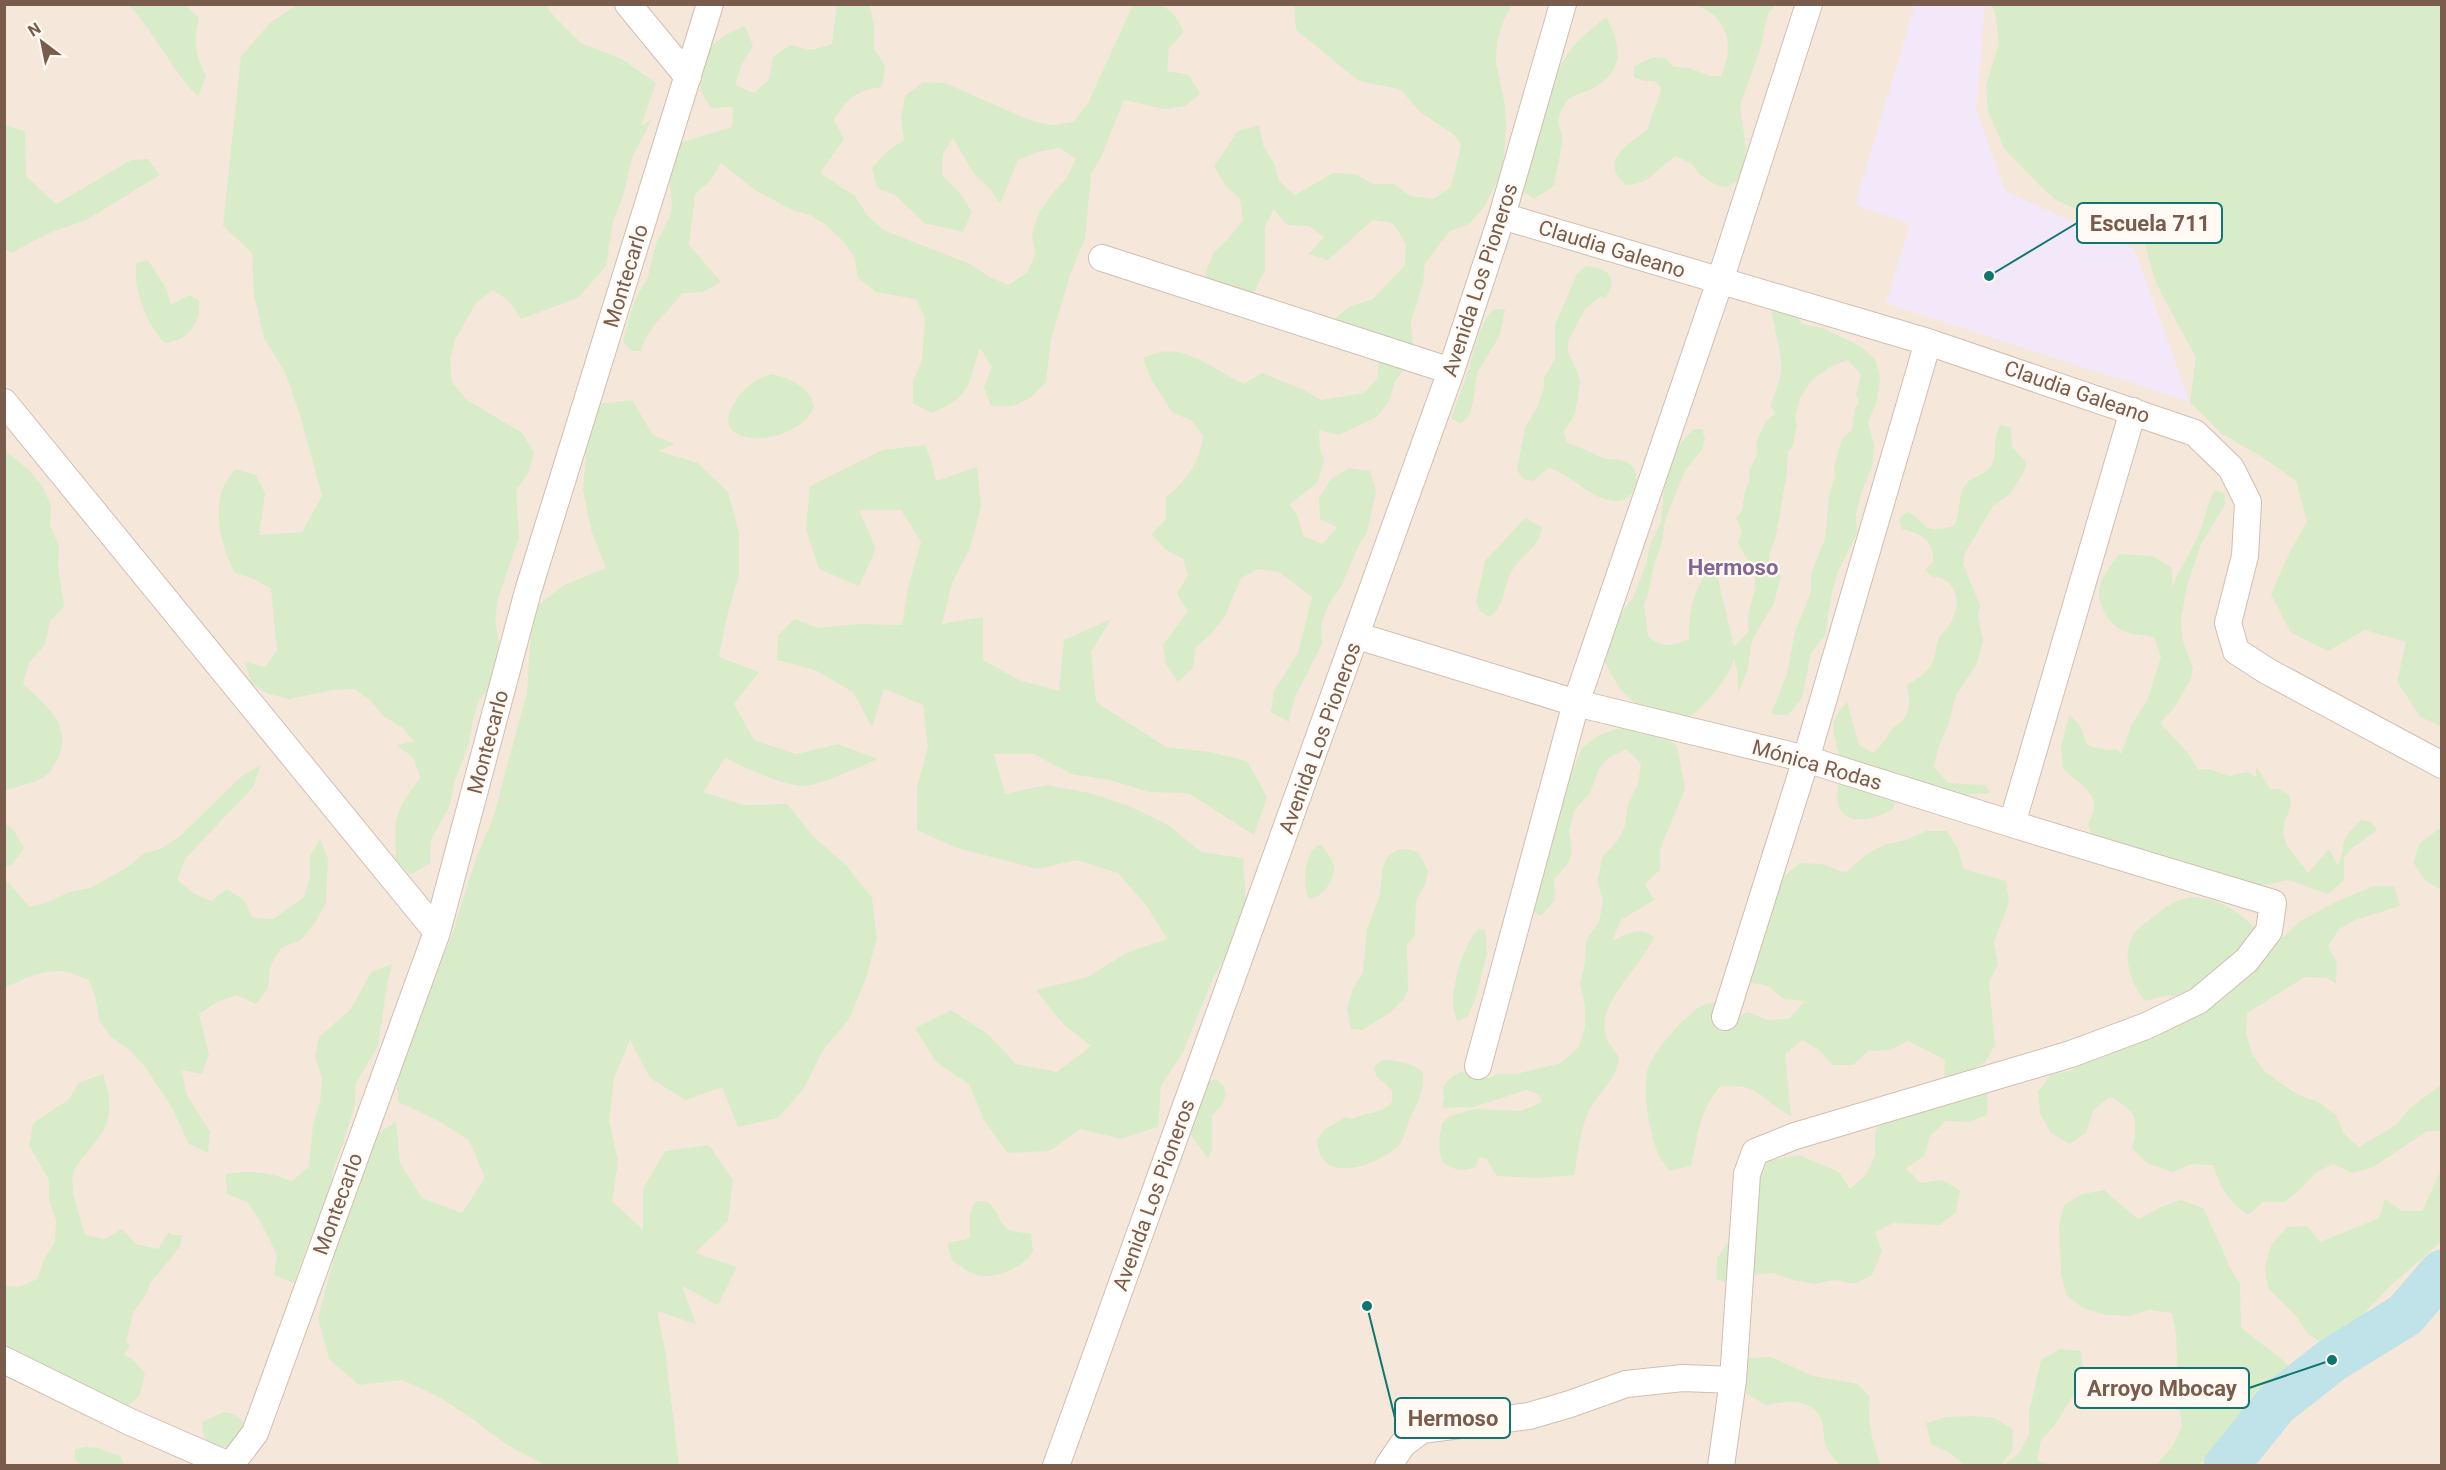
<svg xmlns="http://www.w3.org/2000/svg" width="2446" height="1470" font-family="Roboto,sans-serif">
	<rect width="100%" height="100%" fill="#fdf6ec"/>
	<path fill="#f5e8da" d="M5,5H2441V1465L5,1466Z"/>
	<path fill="#f3e8fa" d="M1915,5H1985L1976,109L2005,191L2134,249L2190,402L1886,303L1910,224L1855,205Z"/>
	<path fill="#d8ecc9" d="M129,5H185L199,18C193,42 195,53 206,76L198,97C171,69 155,33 129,5Z
		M297,5H547L550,12L581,43L622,59L656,83L641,126L652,119L632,158L622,200L613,221L606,266L578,298L521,319L509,301L493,290L476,303L455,340L450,360L452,382L467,400L521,432L534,452L528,474L516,490L519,537L498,599L495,620L502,662L495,683L479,700L473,719L469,744L454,783L450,805L431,840L430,863L411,875L396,861C395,817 393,814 420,778L414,758L396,745L414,742L402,727L383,716L371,701L355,689L333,690L289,699L268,694L251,683L245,662L265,667L277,650L271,589L254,579L235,573C222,550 214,516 222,490C225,483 231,475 235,469L256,475L265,493L259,535L302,532L322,496L300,415L285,372L264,338L254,295L252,253L223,226L241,56L270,23Z
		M837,5H870L874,27V48L885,66L882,87C854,91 849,97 834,120L844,139L820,173L855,196L867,215L883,230L970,264L988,276L1008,285L1027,273L1035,255L1032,233L1039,213L1051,195L1066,179L1076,159L1060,148L1037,152L1018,160L1000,204L989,188L974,174L953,138L943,154L942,175L960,193L972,212L963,232L924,223L895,195L877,188L872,168L887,151L904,140L901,119L905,96L923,82L945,83L1032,121L1052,125L1073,122L1087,105L1133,5C1164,5 1169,2 1184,32L1169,48L1167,71L1189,75L1200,94L1185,106L1164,109L1124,100L1101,157L1091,174L1085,238L1069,278L1051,340L1046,382L1030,398L1013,406H991L984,387L992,367L980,348C966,388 974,394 932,413L913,403V381L922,360L925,318L916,299L876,292L858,278L854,256L842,240L826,225L810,215L792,210L755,190L721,163L710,181L695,194L689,245L721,282L703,292L682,293C668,314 646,327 641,351H631L623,341L635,299L647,280L656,244L671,214L672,203L668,164L676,144L732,127L733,107L711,108L700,90L701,70L707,49L725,35L745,26L753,46L742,64L735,85L754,93L769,79L773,57L790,45L811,50L832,44Z
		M1294,5H1512L1503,22L1497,42L1496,63L1505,105L1506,126L1503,170L1484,207L1469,224L1450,231L1425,263L1423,283L1411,322L1413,344L1408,365L1395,381L1389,401L1377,417L1339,435L1319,430L1320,450L1324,461L1318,482L1290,504L1298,517L1303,536L1323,544L1337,527L1320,519L1319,498L1331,479L1349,468L1370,471L1376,491L1367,532L1357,549L1341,587L1329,604L1321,624L1322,644L1294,699L1289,722L1271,712L1274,691L1298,653L1312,597L1279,572L1259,569L1241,578L1224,618L1211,634L1195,648L1193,668L1178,682L1166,664L1163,645L1188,611L1177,594L1188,575L1183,559L1165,549L1151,534L1166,519V497C1186,481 1200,463 1203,436L1192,421L1172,412L1151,379L1143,358C1149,356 1155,353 1161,352C1190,347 1219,373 1244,384L1262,373L1304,390L1321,400L1364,393L1378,378L1379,355L1333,320L1349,307L1373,299L1405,265L1406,244L1393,223L1373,220C1356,233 1344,248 1327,260L1309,254L1324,237L1309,226L1287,225L1274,209L1265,227V270L1247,307L1213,294L1205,274L1214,252L1229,238L1243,220L1240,199L1225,185L1214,166L1238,131L1259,125L1263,145L1275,165L1279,181L1295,195L1333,173L1355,174L1373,184H1394L1410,196L1433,199L1451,187L1461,145L1453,134L1420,112L1400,89L1359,81L1296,30Z
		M1694,5H1776L1768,13L1760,50L1740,105L1746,149L1743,172L1736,182L1727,187L1716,185L1698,173L1693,165L1676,156C1656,168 1652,184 1626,185C1597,161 1628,145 1648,129C1650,114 1659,104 1661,88L1654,81H1644L1634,77V66L1654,57L1665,58L1674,67L1689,68L1710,76H1721C1735,45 1728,15 1694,5Z
		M1991,5H2441V726L2420,717L2397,681L2406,642L2365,630L2328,651L2291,633L2271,594L2287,558L2307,521L2296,481L2262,457L2222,434L2190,402L2196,358L2156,283L2144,241L2119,211V219H2097L2056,200L2040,186L2004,148L1988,111L1986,85L1999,44L1995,12Z
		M1606,17C1620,43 1626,67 1597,86C1587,93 1572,93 1565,104C1551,127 1564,126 1562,144C1560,158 1556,172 1554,186L1534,199L1516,186C1531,145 1546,82 1572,48C1582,36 1594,27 1606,17Z
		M4,125L25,131L26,176L56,204L131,160L148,159L160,175L86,220L49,233L11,253L5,248Z
		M148,260C155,272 171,290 170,305L189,295L199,300C202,322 187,342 165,343C148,329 131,284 137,263Z
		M1586,266C1608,267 1621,280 1604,299L1601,296L1585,309L1568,341V352L1578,373L1580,383L1575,414L1564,432L1567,443C1581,447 1593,454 1606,459C1611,460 1615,459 1620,460C1635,461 1641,479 1633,491C1629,498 1622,502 1614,501C1588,499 1573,474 1548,468L1533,481L1523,479L1517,470L1525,427L1537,408L1544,388V378L1555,359V325L1577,274Z
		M1771,303L1792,308L1802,324L1823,328L1860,346L1875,359L1880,378L1877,401L1868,422L1874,445L1872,467L1862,491L1856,515L1857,534L1838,571L1832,592L1825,635L1811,653L1802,698L1788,715L1771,714L1787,674L1795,632L1811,592V574L1825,539L1829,495L1835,476L1834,466L1842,439L1852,430L1855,407L1859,403L1856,395L1861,375L1848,360L1830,367L1812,380L1800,398L1795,419L1797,425L1793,445L1788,452L1787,472L1776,536L1769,555V562L1781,576L1774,603L1752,640L1747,672L1738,692V674L1734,659C1729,680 1700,711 1682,722L1646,711L1636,704L1620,689L1605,663L1607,638L1611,627L1633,598L1646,564L1651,542L1661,522L1665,479L1677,448L1693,429H1702L1705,439L1702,449L1685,471L1665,520L1662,542L1654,564L1648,595L1644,604L1648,636C1661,648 1673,646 1689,639C1688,617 1692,592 1706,574H1717L1734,647L1749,631C1744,612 1757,597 1755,578C1753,564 1743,555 1738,542L1742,532L1736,518L1742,511L1745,491L1750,480L1749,471L1758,453L1756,442L1766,421L1776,413L1770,406C1775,393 1783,375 1781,360C1779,340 1772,324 1771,303Z
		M1505,309L1500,335L1477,373L1472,407L1468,417L1460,424L1452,418C1455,402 1463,389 1467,374C1474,353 1477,327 1493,310Z
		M771,374C788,377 812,388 814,407C796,449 703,450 735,402C745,386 754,380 771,374Z
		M632,400L653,435L675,444L658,451L698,463L728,492L739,533V575L727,616L719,657L759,672L734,704L754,740L796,754L838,744L878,759C862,766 818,786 804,786C782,786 744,767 725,758L703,792L744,805L787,804L814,837L846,865L872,898L877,938L866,978L849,1019L823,1050L804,1088L778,1118L738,1127L722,1087L685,1100L650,1078L630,1040L614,1078L609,1120L618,1161L612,1201L643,1230V1189L665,1151L709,1145L733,1180L728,1221L695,1253L737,1267L718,1305L682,1286L696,1324L657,1311L665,1350L679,1465H545L507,1445L474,1420L439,1397L402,1380L359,1385L329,1359L318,1318L340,1235L356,1147L396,1122L400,1163L422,1198L462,1213L485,1178L469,1140L435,1119L398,1102L396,1061L451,938L476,858L494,816L504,777L527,693L532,610L564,585L606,568L591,530L583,490L590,405Z
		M2000,425L2011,427L2012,447L2026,462L2024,472L2010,494L1993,506L1965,553L1963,564L1980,605L1978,615L1983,641L1977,664L1956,695L1948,726L1939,745L1934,767L1948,783L1985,785L1991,793L1896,799L1893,809C1877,819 1844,829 1838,803C1835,790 1843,778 1841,766C1838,739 1823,725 1847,702L1859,745L1873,753C1881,746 1886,739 1891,730C1894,726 1898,725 1902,721C1912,710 1909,698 1907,685C1916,679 1927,673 1932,664C1936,657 1935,648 1938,641C1940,633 1948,629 1951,622C1962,603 1957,577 1932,577L1925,570L1933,562C1934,540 1922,534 1902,529L1899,519L1907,512C1915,515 1916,517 1922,523C1930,533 1943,528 1954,526C1961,513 1957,498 1965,485C1972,475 1985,476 1991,466C1998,455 1992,440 2000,425Z
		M925,445L933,466L936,481L977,467L981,507L970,548L952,583L942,624L983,617V660L1019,680L1059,691L1064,640L1111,619L1091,652L1096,702L1166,747L1209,752L1247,761L1267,797L1254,835L1188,793L1149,792L1110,780L1071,774L1034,754H994L1005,794L1046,785L1090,793L1129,806L1168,825L1201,852L1243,858L1246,902L1236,942L1214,976L1183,1052L1161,1086L1158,1127L1120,1139L1081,1129L1049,1151L1007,1153L984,1120L969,1084L936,1062L915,1028L951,1010L988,1034L1016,1064L1057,1072L1091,1046L1061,1022L1036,990L1088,977L1126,953L1167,939L1146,905L1118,873L1077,860L1037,869L954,847L917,830V787L928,747L923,705L884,689L872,727L853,692L815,670L777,660L778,635L795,619L818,628L858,624L902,625L909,583L921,542L901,510H859L876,549L859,586L819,569L806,529L810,486L883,450Z
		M4,450L29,470L42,486L51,505L50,526L59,545L58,566L64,607L50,621L45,645L29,663L23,684C44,703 74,726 58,758C55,762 52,770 48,774C37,784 18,785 5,791Z
		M2215,491L2225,493V505L2201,544L2187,586L2181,619L2182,639L2193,668L2191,678L2175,707L2160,723L2188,753L2198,770L2209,769L2229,776L2248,772L2256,777V766L2270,789H2280L2289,795C2296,810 2279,821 2284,837C2287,849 2301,862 2308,873L2329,849L2338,866C2346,842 2340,839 2361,820L2371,822L2377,830L2351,849L2344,858V880L2328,894L2288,880L2252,888L2101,839L2092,834L2088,824C2105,796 2083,787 2063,769L2061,747L2069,715L2080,725L2087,745L2106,750L2117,749L2121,754L2132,724L2147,701L2161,657L2154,637C2145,635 2135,635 2126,632C2111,627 2098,607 2099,591C2100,578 2112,564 2119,554L2152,556L2172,568V587C2180,568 2192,551 2200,531C2206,517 2206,504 2215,491Z
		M1525,518L1542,527C1540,547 1523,553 1513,569C1502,585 1507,606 1489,617L1480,611L1476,602L1485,561Z
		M1620,728L1661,733L1677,746L1685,789L1660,849V870L1645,884L1654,900L1621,920L1612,941C1629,934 1636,925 1654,937C1643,964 1598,1002 1605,1033C1607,1042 1614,1049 1619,1058C1616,1082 1596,1093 1587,1115C1579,1135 1578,1155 1574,1175L1539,1178L1497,1176L1487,1159L1479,1157L1476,1167C1463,1173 1442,1170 1440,1153C1438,1144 1440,1132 1442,1123L1450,1116L1474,1109L1521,1111L1542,1102L1538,1094L1527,1090L1473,1107L1442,1108L1444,1097L1443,1087L1450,1078L1460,1072H1471L1480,1078H1490L1496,1074H1516L1561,1063L1578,1048L1585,1028V1007L1580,984L1585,963L1586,943L1589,936L1599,922L1603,901L1597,881L1603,856L1617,841L1625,826L1628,804L1638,784L1641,763L1626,749L1607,759L1599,769L1590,793L1574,811L1569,832L1572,852L1567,865L1554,879L1555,900L1541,916L1524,906L1557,807L1582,748L1599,735Z
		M261,765L253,787L186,858L177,879L193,893L211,901L227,889L244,900L253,918L273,919L304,897L310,878V856L320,839L328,859L326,903L316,921L301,940L281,948L270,967L268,988L256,1004L237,995L217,1002L199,1014L209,1055L202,1074L181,1070L187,1095L210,1132L208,1153L189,1144L171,1106L145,1067L130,1050L111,1037L99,1020L96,1000L89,980C82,978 73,973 66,972C45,968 22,979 5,988V879L30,907L51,901L69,892L90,888L128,867L143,854L162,848L180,836L243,775Z
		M4,823L13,829L24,848L12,865L5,867Z
		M2441,827V890L2425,880L2413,862L2420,843Z
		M1926,831H1947L1958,849L1964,869L2006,881L2009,902L1994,942L1998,964L1989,982L1995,1045L1985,1062L1965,1074L1944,1081L1945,1060L1908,1041L1890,1050L1868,1051L1853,1065H1833L1819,1050L1802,1040L1785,1054L1791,1116C1758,1099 1761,1082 1719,1087C1698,1115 1699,1133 1691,1166L1669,1171C1665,1164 1659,1158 1657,1151C1649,1131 1643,1093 1647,1072C1650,1054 1687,1013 1703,1005C1710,1002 1719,1003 1726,1002L1730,1014L1714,1030L1748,1012L1767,1020L1789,1019L1805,1001L1784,999L1768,986L1749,982L1758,912L1783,877L1800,863L1823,864L1842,872L1848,871L1864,856L1883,845L1906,840Z
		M1320,844C1325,848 1334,862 1334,868C1334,881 1321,900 1308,898C1303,882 1303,853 1320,844Z
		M1408,849L1418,852L1428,871L1426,882L1416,901L1415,935L1407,945L1408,990L1404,999L1390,1013L1362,1030L1351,1029L1347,1009L1352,991L1363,972L1367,929L1379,898L1383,866L1388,856L1397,850Z
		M2374,886H2394L2400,906L2358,919L2339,929L2328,946L2337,963L2336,984L2328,978L2305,977L2247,1013L2246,1034L2252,1054L2264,1071L2298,1095L2319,1102L2336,1115L2344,1134L2359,1147L2396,1125L2410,1108L2441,1085V1131H2427L2373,1167L2352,1173L2333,1164L2315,1173L2301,1189L2284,1202H2263L2248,1215C2227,1200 2221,1189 2213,1165L2192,1164L2172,1172L2147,1163L2132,1148C2139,1119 2137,1111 2110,1097L2093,1110L2086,1133L2069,1144L2050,1132L2040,1113L2038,1092L2050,1075L2070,1071L2255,964L2300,921L2336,902Z
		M2194,897C2221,900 2235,909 2255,928L2248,947L2185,995L2165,996L2145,1001C2130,983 2120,953 2135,932C2140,926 2148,922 2153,917C2167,906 2176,899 2194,897Z
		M1479,929L1485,930L1487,953L1476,997L1468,1016L1458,1021C1444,1006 1463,941 1479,929Z
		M392,964L387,985L378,1046L356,1083L355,1104L343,1144L335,1164L326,1205L308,1243L294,1283L274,1275L277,1255L259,1219L247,1202L227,1194L226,1174C251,1170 269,1172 292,1181L309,1167L313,1124L320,1103L322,1078L315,1057L319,1037L351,1009L371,972Z
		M1383,1060C1396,1060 1413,1063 1423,1072C1424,1097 1416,1103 1408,1124C1405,1131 1404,1139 1399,1145C1378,1166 1319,1187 1317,1140L1325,1129L1346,1117L1353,1119C1368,1111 1380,1115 1392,1102V1090L1377,1077L1373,1067Z
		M103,1074C114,1108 112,1124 88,1151C83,1157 74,1167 73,1175C70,1194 80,1216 85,1235L105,1239L122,1229L136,1244L158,1249L169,1232L172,1235H182L180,1247L150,1283L147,1293L134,1311L126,1342L130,1346L124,1355L132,1359L145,1373L140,1395L124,1409L5,1355V1286L20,1287L37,1279L44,1259L55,1242L56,1220L49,1200V1180L29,1145L33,1123L68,1100L79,1083Z
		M1216,1079L1224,1086L1226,1096L1221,1106L1212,1115V1149L1208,1159L1183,1124L1203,1084Z
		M1967,1091L1988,1094L1987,1115L1969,1122L1946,1121L1930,1136L1924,1156L1906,1168L1921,1183L1942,1180L1960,1190L1956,1212L1940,1225L1893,1223L1875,1232L1882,1251L1872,1275L1854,1284L1835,1280L1815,1284L1793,1280L1773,1273L1752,1275L1735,1286L1716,1279L1717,1258L1729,1241L1745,1226L1753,1163L1799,1155L1839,1172L1850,1189L1866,1175L1875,1156V1132L1885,1114Z
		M2441,1170V1242L2392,1284L2346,1332L2326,1344L2308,1334L2297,1317L2268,1288L2265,1267L2271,1245L2287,1227L2307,1226L2320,1242L2379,1218L2385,1199L2402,1211H2422Z
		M2104,1190L2138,1219L2161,1207L2181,1200L2203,1208L2221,1246L2229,1266L2240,1284L2241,1327C2257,1342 2275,1352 2290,1367L2275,1380L2256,1391L2221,1442L2199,1465H2156L2172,1447L2182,1427L2179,1404L2176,1335L2172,1313L2149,1310L2129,1316L2106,1315L2083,1308L2067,1296L2061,1275L2059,1226L2064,1205L2082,1194Z
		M976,1201L988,1202C998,1210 999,1225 1010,1230C1016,1233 1024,1232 1031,1234L1033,1252C1023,1268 995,1280 977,1275C968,1273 959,1265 952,1260L947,1243L964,1240L970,1237V1212Z
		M2060,1349L2081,1351L2083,1371L2076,1390L2055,1425L2041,1440L2037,1460L2050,1465H2004L2019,1453L2029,1434V1412L2041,1360Z
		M1771,1357L1813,1376L1858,1384L1870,1397C1867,1423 1872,1441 1881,1465H1840C1833,1458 1825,1448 1824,1437C1823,1432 1824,1423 1821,1418C1809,1397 1786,1401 1766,1405L1747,1394L1737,1376L1749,1358Z
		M224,1412C237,1414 243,1418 248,1431L235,1444L214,1449C205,1441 202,1435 202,1422Z
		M1973,1416L1994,1418L2013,1429L2012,1450L2002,1465H1964L1950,1453L1931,1444L1926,1423L1947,1417Z
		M86,1447L98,1448L120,1456L125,1465H82L75,1459V1449Z"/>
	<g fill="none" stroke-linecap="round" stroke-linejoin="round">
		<path stroke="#bfe3e8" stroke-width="45" d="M2226,1466L2276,1404L2332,1360L2405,1315L2442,1272"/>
		<defs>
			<path id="street" d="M628,4L688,77
				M1502,216L1928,342L2195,433L2231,468L2248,502L2245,556L2228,623L2236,651L2267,671L2442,765
				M1102,258L1451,371
				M4,402L437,932
				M1358,636L1576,703L1806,759L2012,824L2273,903L2269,931L2247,960L2198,1001L2146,1026L2071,1054L1795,1136L1755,1152L1747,1174L1733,1380L1721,1466
				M2012,824L2133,411
				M1725,1017L1806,759L1928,342
				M1478,1066L1576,703L1720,281L1809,4
				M4,1360L130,1422L231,1466
				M230,1466L255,1433L437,932L528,591L710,4
				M1056,1466L1451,371L1502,216L1563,4
				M1388,1466L1403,1444L1422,1430L1529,1416L1570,1404L1626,1384L1683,1378L1733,1380"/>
		</defs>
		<use href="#street" stroke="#d1beb0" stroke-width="28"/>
		<use href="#street" stroke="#fff" stroke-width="26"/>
	</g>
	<g text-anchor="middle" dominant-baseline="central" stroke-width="4.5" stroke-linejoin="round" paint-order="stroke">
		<g font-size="21" fill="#7a5c4d" stroke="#fffaf3">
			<text transform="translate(1612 249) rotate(17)">Claudia Galeano</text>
			<text transform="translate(626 276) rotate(-73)">Montecarlo</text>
			<text transform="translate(1480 280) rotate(-72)">Avenida Los Pioneros</text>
			<text transform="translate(2077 392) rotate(19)">Claudia Galeano</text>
			<text transform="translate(1320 738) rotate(-70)">Avenida Los Pioneros</text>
			<text transform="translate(488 742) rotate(-75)">Montecarlo</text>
			<text transform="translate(1817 765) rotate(16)">Mónica Rodas</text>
			<text transform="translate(1154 1195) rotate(-70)">Avenida Los Pioneros</text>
			<text transform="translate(338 1204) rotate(-70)">Montecarlo</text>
		</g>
		<g font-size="22" font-weight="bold" fill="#846695" stroke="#fffaf3">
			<text x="1733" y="567">Hermoso</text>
		</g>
	</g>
	<path fill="none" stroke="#0f766e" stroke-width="2" d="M1989 276L2077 223M2332 1360L2249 1388M1367 1306L1395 1418"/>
	<g fill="#0f766e" stroke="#fffaf3" stroke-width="2">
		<circle cx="1989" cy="276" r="6"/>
		<circle cx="2332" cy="1360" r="6"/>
		<circle cx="1367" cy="1306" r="6"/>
	</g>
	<g fill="#fffaf3" stroke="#0f766e" stroke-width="2">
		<rect x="2077" y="203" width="145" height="40" rx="6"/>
		<rect x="2075" y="1368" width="174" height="40" rx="6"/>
		<rect x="1395" y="1398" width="115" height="40" rx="6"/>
	</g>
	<g font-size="22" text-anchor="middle" font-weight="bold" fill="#7a5c4d">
		<text x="2150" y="231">Escuela 711</text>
		<text x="2162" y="1396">Arroyo Mbocay</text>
		<text x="1453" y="1426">Hermoso</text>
	</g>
	<rect width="2446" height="1470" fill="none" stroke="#7a5c4d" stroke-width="12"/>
	<g transform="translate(42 42) rotate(328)" stroke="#fffaf3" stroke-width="4.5" paint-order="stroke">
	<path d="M0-4.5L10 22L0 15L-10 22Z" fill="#7a5c4d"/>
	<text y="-9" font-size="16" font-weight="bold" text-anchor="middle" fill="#7a5c4d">N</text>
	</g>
</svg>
